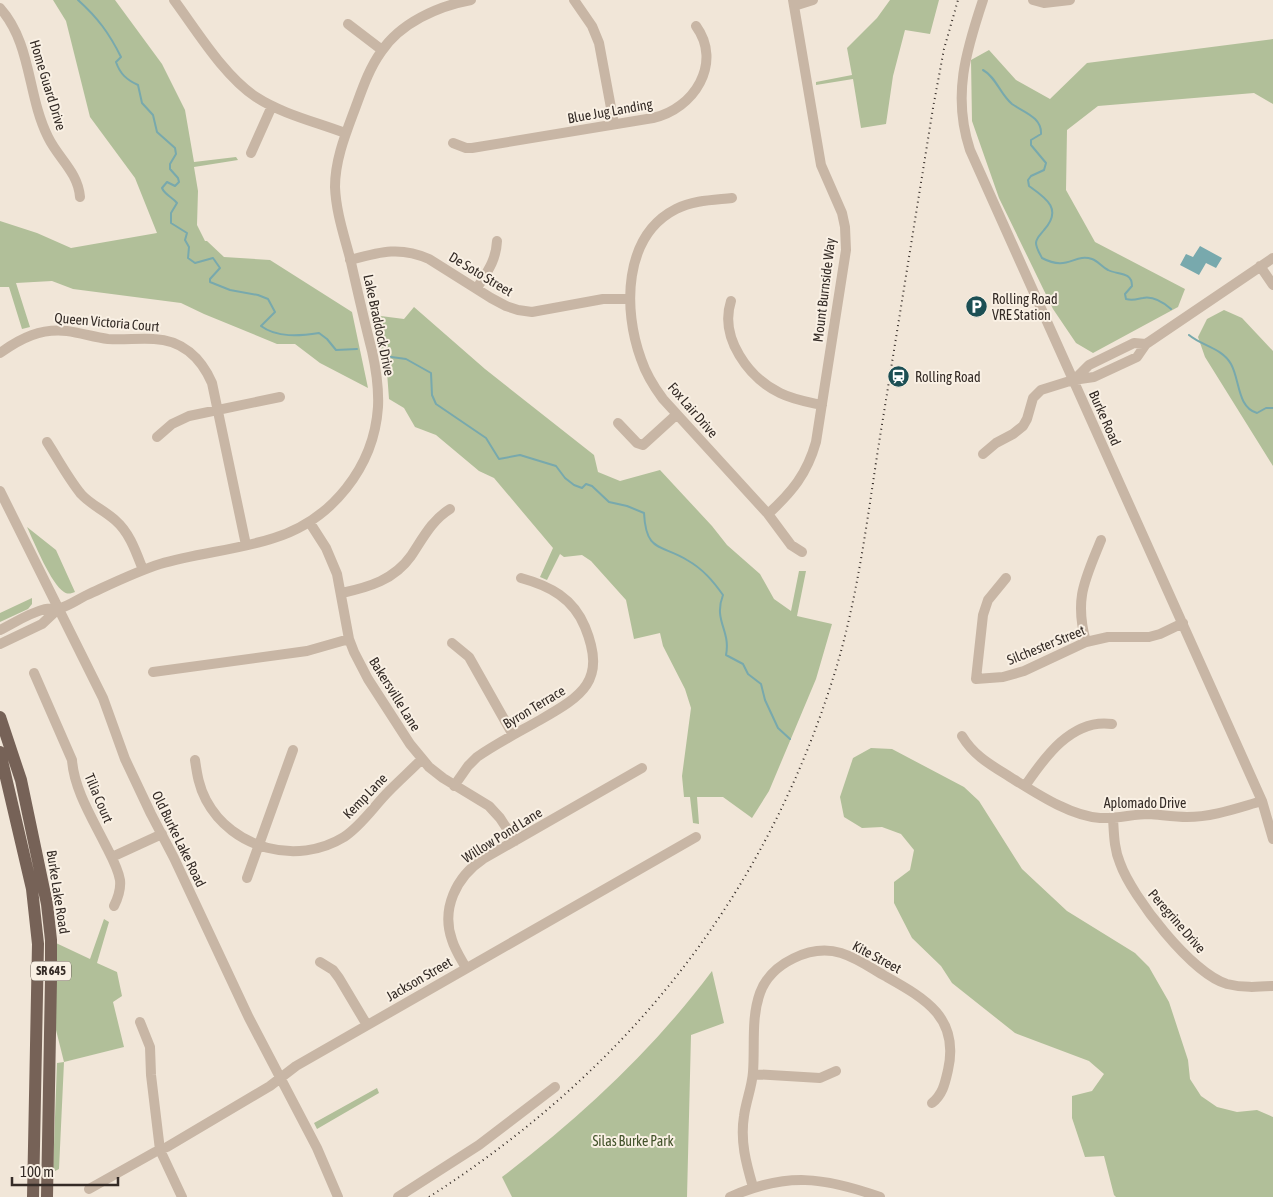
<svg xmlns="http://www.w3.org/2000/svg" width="1273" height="1197" font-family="'Asap Condensed',sans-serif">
	<rect width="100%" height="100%" fill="#f1e6d8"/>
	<path fill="#b1bf99" d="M53,0H115L162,64L185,110L194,162L236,157L238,160L194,167L198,191L197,225L205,241H207L224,257L270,260L352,312L368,388L320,363L295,344H277L204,314L181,303L73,289L52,281L16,283L30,327L22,329L9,287H0V221L37,233L71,248L157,233L135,178L90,117L66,21Z
		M890,0H939L930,34L905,30L893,76L886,124L861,128L853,79L816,85V82L852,75L847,48L877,18Z
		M1273,39V104L1254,93L1098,106L1067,130L1066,190L1095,242L1185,289L1178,307L1093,353L1076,343L1053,309L999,198L972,121L971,60L989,50L1016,80L1050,99L1087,63Z
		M414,307L485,369L594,455L598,472L620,481L660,470L712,526L727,545L760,574L774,599L791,611L799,571H806L797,616L832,624L816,679L769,791L752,818L723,797H697L699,824L693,823L690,797H684L682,776L691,708L685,689L663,646L660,633L634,639L626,600L591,561L582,555L564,557L560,554L547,580L540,577L553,548L494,478L479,471L436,435L415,427L404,408L389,399L387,372L373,315L404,319Z
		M1224,310L1242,318L1273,351V466L1205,357L1198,337L1207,319Z
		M27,527L56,550L75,592C72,593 68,595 64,592C51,584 34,542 27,527Z
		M32,598V604L28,609L0,622V613Z
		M871,748L892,749L964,787L979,801L1022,869L1067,911L1135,953L1149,967L1169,1002L1188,1060L1190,1079L1201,1096L1217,1107L1237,1112L1257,1110L1273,1117V1197H1116L1114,1195L1104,1156L1085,1157L1072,1118V1096L1092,1091L1104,1074L1089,1061L1015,1033L952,983L941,966L912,938L894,903V882L910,870L914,850L901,834L882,827L862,828L844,817L840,797L853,758Z
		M104,919L109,922L97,963L117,972L122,996L113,1002L124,1047L64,1062L59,1169L53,1172L57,1063L64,1062L54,1022L56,943L90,959Z
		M712,971L724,1023L691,1035L687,1197H512L502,1177C581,1117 653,1050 712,971Z
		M377,1088L379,1093L317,1129L314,1123Z"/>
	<path fill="#78a9ad" d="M1200,246L1222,258L1216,268L1206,263L1199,275L1180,265L1186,254L1193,257Z"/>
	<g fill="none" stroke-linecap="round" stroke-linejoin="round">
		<path stroke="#78a9ad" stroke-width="2" d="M78,0C98,18 109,33 121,57L116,62C120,74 127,80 138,85L142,103L153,115L157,132L175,148L176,154L170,164V169L178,178L179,182L175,186L167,182L162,188C165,195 172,197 177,203L171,213V223L187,233L185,240L189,247L188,258L195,263L213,258L220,268L210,279V282L230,290L258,295L268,299L275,312L261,326C277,338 300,336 319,333L327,339L336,350L357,349
			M983,70C996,77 1000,94 1012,104C1023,112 1042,117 1041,134L1031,140V145L1046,163L1044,170L1031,176L1028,180L1029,186C1046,198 1063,209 1044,230C1041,234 1036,238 1036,243C1036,248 1040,254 1042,258C1068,272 1074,253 1092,259C1098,261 1102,267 1108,270C1117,275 1132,271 1132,286L1125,294L1126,299C1133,301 1137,299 1143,298C1153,296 1164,303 1171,309
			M1189,335C1202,346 1222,348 1231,364C1240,380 1237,407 1257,413L1266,408H1273
			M384,356L406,359L431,373L432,395L436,404L486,438L499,459L520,455L556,466L565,478L574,485L582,488L586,484L592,486L609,502L627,506L644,513C646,553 661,544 687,560C703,569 713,581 723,595C713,621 731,630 726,655L743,664L748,674L761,684L765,700L778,728L790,739"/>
		<path stroke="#c8b6a5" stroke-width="10" d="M174,0C197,31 224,76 256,97C282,114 316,122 345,133
			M574,0L592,26L599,43L614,124
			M983,0C966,51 952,96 970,150L1262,801L1273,839
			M1033,0L1044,3L1070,0
			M794,6L813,0
			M0,8C32,44 27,95 48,137C58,158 78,172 80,197
			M348,24L382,50
			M453,143L466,148H472L653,118C694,109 723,63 696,26
			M251,153L272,106
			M732,198C714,200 694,200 676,209C623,236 623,310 641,359C646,374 654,387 663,399L768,514L791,545L802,552
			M350,260C380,252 400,246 429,259L491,298L506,306L518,310L532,312L603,299H630
			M1260,266L1273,285
			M477,288C487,272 496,261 497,241
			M731,301C719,338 749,378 780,393C794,400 808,402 822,405
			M0,353C21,338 41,328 67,331C81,333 94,337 108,339C124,340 139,338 154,339C182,340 201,358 212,383L246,545
			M1074,380L1089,365L1134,343L1146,344
			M618,423L637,443L643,445L676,415
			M157,437L172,424L189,416L280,397
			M47,442C58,459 68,478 81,494C91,505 104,510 115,520C130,533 136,552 143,570
			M983,454L996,443L1013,434L1023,426L1027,419L1033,398L1041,390L1073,380L1094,377L1137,357L1146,344L1273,258
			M0,491L103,698L125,759L151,814L174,858L249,1018L317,1148L338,1197
			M768,514C792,492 807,474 816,442L846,250L845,227L842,213L821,165L793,0
			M310,523L326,548L337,574L349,639L354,652L368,679L410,744L429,767L443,778L489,806L500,818L515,841
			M1006,578L988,600L983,615L976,679L1003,677L1024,671L1086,642L1108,637H1149L1160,634L1183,623
			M342,593C369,587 394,580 411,556C423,538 432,520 450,509
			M0,630C14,623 29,613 45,609C49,608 55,609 60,608C69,606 78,599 87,595C111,584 135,572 160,564C197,553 237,550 274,538C332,520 374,467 378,407C379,387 376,369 372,351C364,320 357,289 350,258C344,235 336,212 335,187C335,162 344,138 353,114C361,93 368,70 381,52C400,23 438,6 471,0
			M1086,642C1074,598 1085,580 1101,540
			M452,643L469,657L513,735
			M0,644L42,624L59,608
			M153,672L307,651L349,639
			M34,673L72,760C74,789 92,818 105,844C110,854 118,868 120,880C121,889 118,898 114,906
			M962,736C974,756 991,765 1010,777C1036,793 1070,816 1100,818C1117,819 1133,814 1149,814C1162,815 1175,817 1187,817C1213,817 1237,808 1262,801
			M195,760C197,774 199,787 206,800C232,849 297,866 344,837C362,825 374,806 389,791C400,780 411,770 422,759
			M454,786L468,766L477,757C497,743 519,732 540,720C582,696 607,681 585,627C573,598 550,586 521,578
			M1025,786C1044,758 1072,718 1112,724
			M1113,818C1114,834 1114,849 1120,863C1132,897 1192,974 1227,984C1243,988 1257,987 1273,986
			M112,857L162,834
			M247,878L293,750
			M320,962L333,970L339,978L367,1025
			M466,968C461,959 455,950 452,940C441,909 456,877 483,859L642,768
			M140,1022L150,1047L151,1075L160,1150L182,1197
			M753,1074L820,1078L836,1071
			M753,1187C746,1163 740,1141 744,1116C746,1101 752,1087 753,1072C755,1046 751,1018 760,993C771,963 811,944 841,953C857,958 871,968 885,976C924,998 960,1017 948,1070C945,1083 943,1094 932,1103
			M89,1189L155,1152L167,1147L270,1086L296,1066L696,837
			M398,1197L479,1145L555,1087
			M730,1197C786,1172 824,1177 880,1197"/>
		<path stroke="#766257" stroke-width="12" d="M0,717L21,780L47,904L51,940V979L47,1197
			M0,752L32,889L38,944L33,1197"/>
		<path stroke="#342b26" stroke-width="2" stroke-dasharray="1 4" stroke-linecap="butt" d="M429,1197C627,1070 765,898 835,672C858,597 867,520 879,443C897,332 915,220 933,108L944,49L958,0"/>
	</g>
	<defs>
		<symbol id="parking-disc" viewBox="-11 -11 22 22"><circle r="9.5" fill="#1c4f54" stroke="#f9f0e4"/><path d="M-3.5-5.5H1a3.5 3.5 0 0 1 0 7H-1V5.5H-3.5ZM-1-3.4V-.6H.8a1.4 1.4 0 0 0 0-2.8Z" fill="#fff"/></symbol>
		<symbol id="station-disc" viewBox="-11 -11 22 22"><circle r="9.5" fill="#1c4f54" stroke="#f9f0e4"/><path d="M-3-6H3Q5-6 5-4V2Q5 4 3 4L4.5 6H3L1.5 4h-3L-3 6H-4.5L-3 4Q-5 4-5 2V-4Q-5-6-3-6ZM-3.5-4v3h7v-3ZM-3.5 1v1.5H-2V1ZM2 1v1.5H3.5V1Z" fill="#fff"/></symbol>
	</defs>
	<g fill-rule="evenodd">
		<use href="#parking-disc" x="964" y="294" width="25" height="25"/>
		<use href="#station-disc" x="886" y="364" width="25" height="25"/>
	</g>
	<g text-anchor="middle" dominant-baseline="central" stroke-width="4" stroke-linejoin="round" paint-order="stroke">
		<rect fill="#f9f0e4" stroke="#6f665f" stroke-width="1" x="31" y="961.5" width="40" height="19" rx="4"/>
		<g font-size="12" font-weight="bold" fill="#342b26">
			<text x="51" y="971">SR 645</text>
		</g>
		<g font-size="14" fill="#342b26" stroke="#f9f0e4">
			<text transform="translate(48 85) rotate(73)">Home Guard Drive</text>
			<text transform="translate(610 111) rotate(-10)">Blue Jug Landing</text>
			<text transform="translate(481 274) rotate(31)">De Soto Street</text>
			<text transform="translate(824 290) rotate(-83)">Mount Burnside Way</text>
			<text transform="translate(107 322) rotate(5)">Queen Victoria Court</text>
			<text transform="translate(379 325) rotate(78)">Lake Braddock Drive</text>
			<text transform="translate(693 410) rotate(49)">Fox Lair Drive</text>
			<text transform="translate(1105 418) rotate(66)">Burke Road</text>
			<text transform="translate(1046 645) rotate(-22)">Silchester Street</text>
			<text transform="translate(395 694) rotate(58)">Bakersville Lane</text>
			<text transform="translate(534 707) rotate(-31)">Byron Terrace</text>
			<text transform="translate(365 796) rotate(-46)">Kemp Lane</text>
			<text transform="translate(99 798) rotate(67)">Tilia Court</text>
			<text x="1145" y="803">Aplomado Drive</text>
			<text transform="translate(502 835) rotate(-32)">Willow Pond Lane</text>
			<text transform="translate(179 839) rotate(64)">Old Burke Lake Road</text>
			<text transform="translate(58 892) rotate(81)">Burke Lake Road</text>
			<text transform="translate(1177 921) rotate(49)">Peregrine Drive</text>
			<text transform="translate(877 957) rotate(28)">Kite Street</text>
			<text transform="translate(419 979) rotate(-30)">Jackson Street</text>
		</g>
		<g font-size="14" fill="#342b26" stroke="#f9f0e4" text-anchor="start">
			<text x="992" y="299">Rolling Road<tspan x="992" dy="16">VRE Station</tspan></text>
			<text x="915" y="377">Rolling Road</text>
		</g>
		<g font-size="14" fill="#42522a" stroke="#f9f0e4">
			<text x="633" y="1141">Silas Burke Park</text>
		</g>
	</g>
	<path d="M12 1177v8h106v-8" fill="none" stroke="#342b26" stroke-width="2.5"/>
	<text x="20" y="1177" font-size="15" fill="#342b26" stroke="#f9f0e4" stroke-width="4" paint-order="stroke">100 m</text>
</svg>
